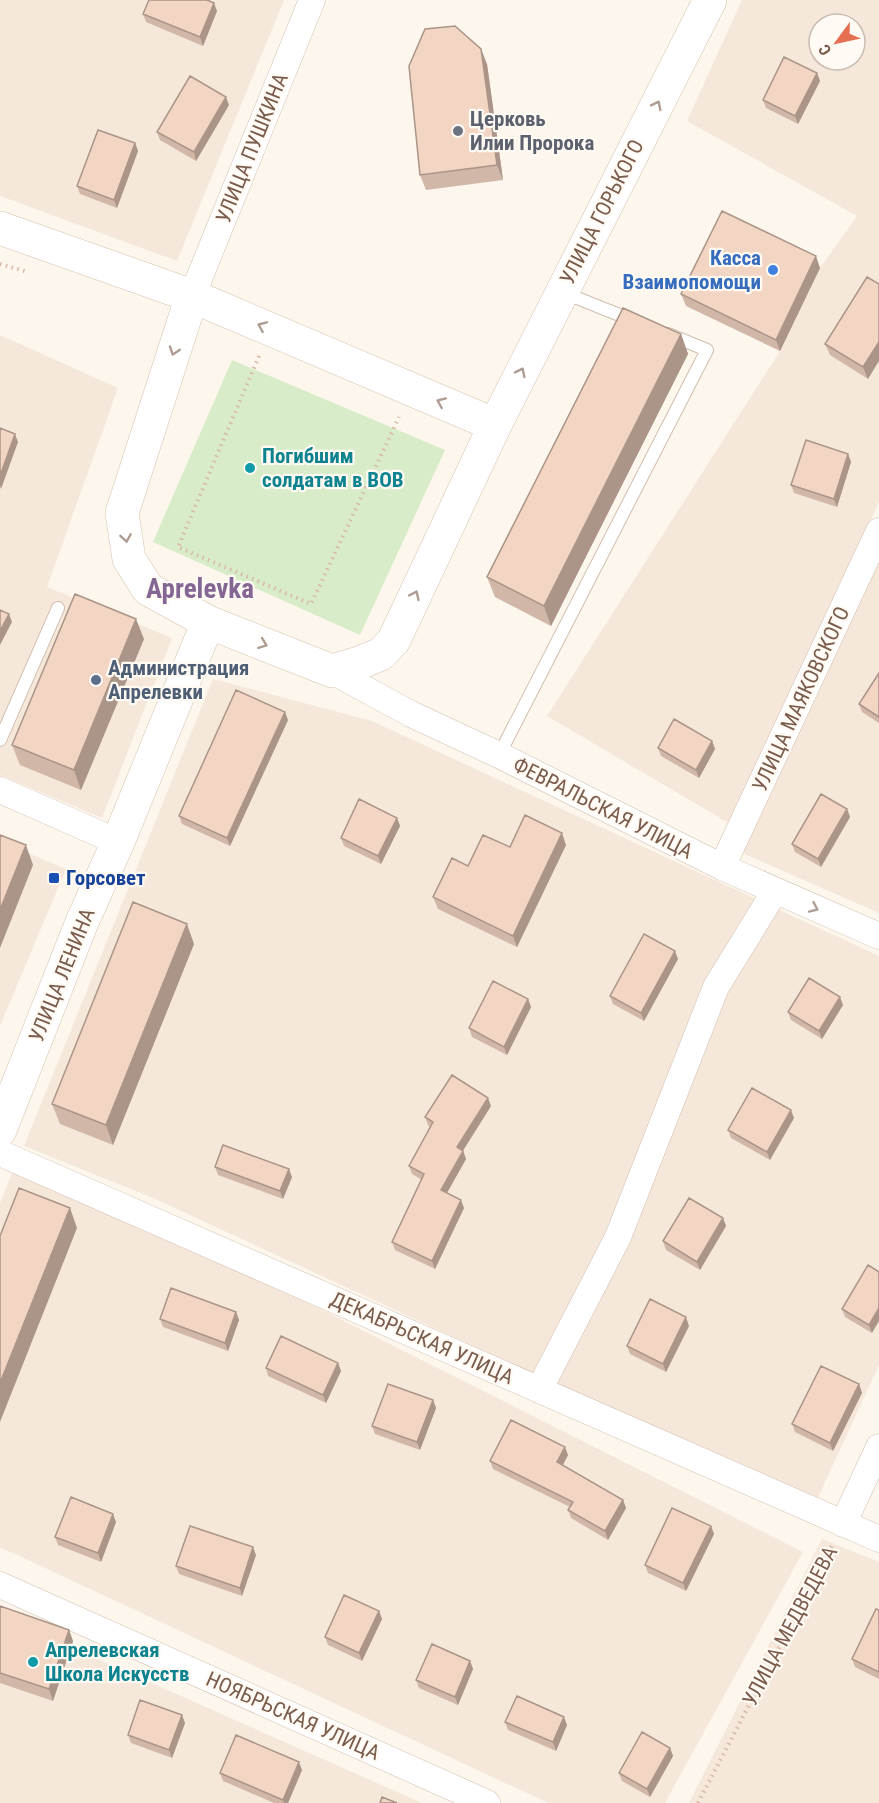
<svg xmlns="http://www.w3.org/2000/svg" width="879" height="1803" font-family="'Roboto Condensed',sans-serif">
	<rect width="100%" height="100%" fill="#fdf6ec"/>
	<path fill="#f5e8da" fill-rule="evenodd" d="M0,0H284L177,261L0,196Z
		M742,0H879V502L732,825L547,716L780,351L820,268L857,216L687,121ZM819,24H855V60H819Z
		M0,335L118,388L47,587L172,638L102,818L0,775Z
		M879,559V913L740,852Z
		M213,679L372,721L879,956V1365L815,1504L153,1198L24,1146Z
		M0,841L66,869L0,1026Z
		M14,1169L153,1225L803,1552L665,1803H548L15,1554L0,1548V1203Z
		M822,1539L879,1562V1803H689Z
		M5,1618L422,1803H0V1629Z"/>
	<path fill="#d8ecc9" d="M232,360L445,450L360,635L153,542Z"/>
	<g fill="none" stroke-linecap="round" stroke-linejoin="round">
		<defs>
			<path id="lane" d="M562,292L632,320
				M0,740L58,608
				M499,755L707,350L668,334"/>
			<path id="street" d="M192,296L312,0
				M332,671L411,714L499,755L722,867L879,936
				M0,790L118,842
				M722,867L879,531
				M0,1153L879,1539
				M539,1390L618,1237L716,987L775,891
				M843,1524L879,1447
				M0,1585L487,1803"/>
			<path id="secondary" d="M0,228L192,296L495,425
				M192,296L122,513L129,559L148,589L208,622L332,671L359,663L381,654L394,640L495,425L710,0
				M0,1130L82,922L118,842L208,622"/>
		</defs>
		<use href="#lane" stroke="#d1beb0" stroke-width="14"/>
		<use href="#street" stroke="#d1beb0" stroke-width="27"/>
		<use href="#secondary" stroke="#d6c0b0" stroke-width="34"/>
		<path stroke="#d9b8a5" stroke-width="4" stroke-dasharray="1.5 4.5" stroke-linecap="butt" d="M0,264L28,272
			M259,356L178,547L311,604L399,417
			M698,1803L832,1546"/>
		<use href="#lane" stroke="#fff" stroke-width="12"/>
		<use href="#street" stroke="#fff" stroke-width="26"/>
		<use href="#secondary" stroke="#fff" stroke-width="33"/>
	</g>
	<path fill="#d1b7a8" d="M217,11L203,46L146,22L143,14Z
		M487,64L503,180L426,190L420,175Z
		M817,73L820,81L798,124L766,108L763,100Z
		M229,105L196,161L160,140L157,132Z
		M135,143L138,151L117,208L80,194L77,186Z
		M820,268L780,351L686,306L681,294Z
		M867,277L868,379L830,355L825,344Z
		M681,334L688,354L551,626L495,597L487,577Z
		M848,454L851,462L837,507L794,493L791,485Z
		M144,639L81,790L20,765L12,745Z
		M879,673V723L862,712L859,704Z
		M288,720L230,846L182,824L179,816Z
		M712,741L715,749L699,778L661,756L658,748Z
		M847,809L850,817L821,867L795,852L792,844Z
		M397,818L400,826L381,864L344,846L341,838Z
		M566,845L517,947L438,909L433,897L468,866L510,847Z
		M194,944L113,1145L60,1124L52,1104Z
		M678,959L644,1021L613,1004L610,996Z
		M528,999L531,1007L507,1055L472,1037L469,1028Z
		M843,1005L822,1039L791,1020L788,1012Z
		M491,1106L463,1151L466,1159L447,1193L464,1208L435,1269L395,1250L392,1242L422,1180L412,1174L409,1166L430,1127L428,1125L425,1117Z
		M794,1118L770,1160L731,1138L728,1130Z
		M215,1167L292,1177L283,1199L218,1175Z
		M723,1218L726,1226L700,1270L666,1250L663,1241Z
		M868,1265L872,1333L845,1317L842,1309Z
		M236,1312L239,1320L228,1351L163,1327L160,1319Z
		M689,1326L666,1372L630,1354L627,1346Z
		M338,1363L341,1371L326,1403L268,1376L266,1368Z
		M859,1384L862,1393L833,1451L795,1432L792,1424Z
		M433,1400L436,1408L420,1450L375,1434L372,1426Z
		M568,1455L563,1465L623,1500L626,1508L608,1540L571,1518L568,1510L570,1507L493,1469L490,1461Z
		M116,1522L101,1562L58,1545L55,1537Z
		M711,1526L714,1534L686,1591L648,1573L645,1565Z
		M256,1555L242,1596L179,1574L176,1566Z
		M0,1606L69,1630L73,1641L53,1701L0,1683Z
		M879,1610V1679L855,1667L852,1659Z
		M379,1611L382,1619L362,1661L328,1645L325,1637Z
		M470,1661L473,1669L458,1705L419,1688L416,1680Z
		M505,1722L567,1725L556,1751L508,1730Z
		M185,1723L172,1758L131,1743L128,1735Z
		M670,1748L673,1756L650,1797L622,1781L619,1773Z
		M302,1770L288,1803H274L223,1781L220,1773Z"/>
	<path fill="#aa9588" d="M214,3L217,11L203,46L200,37Z
		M481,49L487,64L503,180L497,165Z
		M817,73L820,81L798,124L795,116Z
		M226,97L229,105L196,161L194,152Z
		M135,143L138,151L117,208L114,200Z
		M816,256L820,268L780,351L776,340Z
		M681,334L688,354L551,626L544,606Z
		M879,342V361L868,379L863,367Z
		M15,434L18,442L1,489L0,486V476Z
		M848,454L851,462L837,507L834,499Z
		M9,614L12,622L0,645V631Z
		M136,619L144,639L81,790L74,770Z
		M285,712L288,720L230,846L227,838Z
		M712,741L715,749L699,778L696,770Z
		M847,809L850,817L821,867L818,859Z
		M397,818L400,826L381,864L378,856Z
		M562,833L566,845L517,947L513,936Z
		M26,845L33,865L0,948V910Z
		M187,924L194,944L113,1145L106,1125Z
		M675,951L678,959L644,1021L641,1013Z
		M840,997L843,1005L822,1039L819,1031Z
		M528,999L531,1007L507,1055L504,1047Z
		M488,1098L491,1106L460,1155L457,1147Z
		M791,1110L794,1118L770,1160L767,1152Z
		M463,1151L466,1159L444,1198L441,1190Z
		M289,1169L292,1177L283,1199L280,1191Z
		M461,1200L464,1208L435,1269L432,1261Z
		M70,1208L77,1228L0,1422V1383Z
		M723,1218L726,1226L700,1270L697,1262Z
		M879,1308V1321L872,1333L869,1325Z
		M236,1312L239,1320L228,1351L225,1343Z
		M686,1317L689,1326L666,1372L663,1364Z
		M338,1363L341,1371L326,1403L323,1395Z
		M859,1384L862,1393L833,1451L830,1443Z
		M433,1400L436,1408L420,1450L417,1442Z
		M565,1447L568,1455L560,1470L557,1462Z
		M623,1500L626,1508L608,1540L605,1531Z
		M113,1514L116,1522L101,1562L98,1553Z
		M711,1526L714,1534L686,1591L683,1583Z
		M253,1547L256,1555L242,1596L240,1588Z
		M379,1611L382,1619L362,1661L359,1653Z
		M69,1630L73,1641L53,1701L49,1689Z
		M470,1661L473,1669L458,1705L455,1697Z
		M182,1715L185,1723L172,1758L169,1750Z
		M564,1717L567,1725L556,1751L553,1742Z
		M670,1748L673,1756L650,1797L647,1789Z
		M299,1762L302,1770L288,1803H284L283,1800Z"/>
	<path fill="#f3d5c3" stroke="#aa9588" stroke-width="1.5" d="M149,0H207L214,3L200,37L143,14Z
		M455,26L481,49L497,165L420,175L409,66L425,29Z
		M784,57L817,73L795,116L763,100Z
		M190,76L226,97L194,152L157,132Z
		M98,130L135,143L114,200L77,186Z
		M722,211L816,256L776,340L681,294Z
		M867,277L879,284V342L863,367L825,344Z
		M623,308L681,334L544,606L487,577Z
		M0,428L15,434L0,476Z
		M806,440L848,454L834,499L791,485Z
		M75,594L136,619L74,770L12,745Z
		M0,610L9,614L0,631Z
		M879,673V717L859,704Z
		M236,690L285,712L227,838L179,816Z
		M674,719L712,741L696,770L658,748Z
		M821,794L847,809L818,859L792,844Z
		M359,799L397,818L378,856L341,838Z
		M525,815L562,833L513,936L433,897L452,858L468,866L483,835L510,847Z
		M0,835L26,845L0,910Z
		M133,902L187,924L106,1125L52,1104Z
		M644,934L675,951L641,1013L610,996Z
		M809,978L840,997L819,1031L788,1012Z
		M493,981L528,999L504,1047L469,1028Z
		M452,1075L488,1098L457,1147L463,1151L441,1190L461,1200L432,1261L392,1242L424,1174L409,1166L433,1122L425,1117Z
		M752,1088L791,1110L767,1152L728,1130Z
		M223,1145L289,1169L280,1191L215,1167Z
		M19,1188L70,1208L0,1383V1236Z
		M689,1198L723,1218L697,1262L663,1241Z
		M868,1265L879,1272V1308L869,1325L842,1309Z
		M171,1288L236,1312L225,1343L160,1319Z
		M650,1299L686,1317L663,1364L627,1346Z
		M281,1336L338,1363L323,1395L266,1368Z
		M821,1366L859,1384L830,1443L792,1424Z
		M388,1384L433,1400L417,1442L372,1426Z
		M511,1420L565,1447L557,1462L623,1500L605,1531L568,1510L573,1502L490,1461Z
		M71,1497L113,1514L98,1553L55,1537Z
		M672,1508L711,1526L683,1583L645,1565Z
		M190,1526L253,1547L240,1588L176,1566Z
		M344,1595L379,1611L359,1653L325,1637Z
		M0,1606L69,1630L49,1689L0,1673Z
		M876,1609L879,1610V1672L852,1659Z
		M432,1644L470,1661L455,1697L416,1680Z
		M517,1696L564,1717L553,1742L505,1722Z
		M140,1700L182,1715L169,1750L128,1735Z
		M642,1732L670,1748L647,1789L619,1773Z
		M236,1735L299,1762L283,1800L220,1773Z
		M382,1797L397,1803H380Z"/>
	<defs><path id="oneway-chevron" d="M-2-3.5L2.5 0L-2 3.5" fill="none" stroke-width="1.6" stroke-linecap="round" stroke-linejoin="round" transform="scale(1.5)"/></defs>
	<g stroke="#af9d94">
		<use href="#oneway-chevron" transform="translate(657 105) rotate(-63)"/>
		<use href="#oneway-chevron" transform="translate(262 326) rotate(-157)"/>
		<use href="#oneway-chevron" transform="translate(174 351) rotate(108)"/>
		<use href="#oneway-chevron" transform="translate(521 372) rotate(-64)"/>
		<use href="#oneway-chevron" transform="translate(441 402) rotate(-157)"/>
		<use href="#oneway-chevron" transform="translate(126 538) rotate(81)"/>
		<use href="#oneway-chevron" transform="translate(415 595) rotate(-65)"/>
		<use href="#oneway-chevron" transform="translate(263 644) rotate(21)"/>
		<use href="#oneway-chevron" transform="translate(814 908) rotate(24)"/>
	</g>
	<circle fill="#6b7280" stroke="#fffaf3" stroke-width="2" cx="458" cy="131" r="6"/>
	<circle fill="#3f7fe0" stroke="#fffaf3" stroke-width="2" cx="773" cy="270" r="6"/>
	<g fill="#0f9aa8" stroke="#fffaf3" stroke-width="2">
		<circle cx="250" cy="468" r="6"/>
		<circle cx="33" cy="1662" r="6"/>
	</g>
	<circle fill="#5c6f8a" stroke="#fffaf3" stroke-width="2" cx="96" cy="680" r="6"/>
	<rect fill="#1a4fb4" stroke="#fffaf3" stroke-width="2" x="48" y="872" width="12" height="12" rx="3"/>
	<g text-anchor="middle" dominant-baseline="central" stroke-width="4.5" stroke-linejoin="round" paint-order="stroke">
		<g font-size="21" font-weight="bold" fill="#5b616d" stroke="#fffaf3" text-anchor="start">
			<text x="470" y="119">Церковь<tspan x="470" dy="24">Илии Пророка</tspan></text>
		</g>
		<g font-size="21" fill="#7a5c4d" stroke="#fffaf3">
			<text transform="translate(252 148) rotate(-68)">УЛИЦА ПУШКИНА</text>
			<text transform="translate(602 212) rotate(-63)">УЛИЦА ГОРЬКОГО</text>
			<text transform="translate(801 699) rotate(-65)">УЛИЦА МАЯКОВСКОГО</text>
			<text transform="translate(603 808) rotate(27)">ФЕВРАЛЬСКАЯ УЛИЦА</text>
			<text transform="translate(62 975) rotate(-68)">УЛИЦА ЛЕНИНА</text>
			<text transform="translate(422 1338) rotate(24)">ДЕКАБРЬСКАЯ УЛИЦА</text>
			<text transform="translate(790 1626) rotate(-62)">УЛИЦА МЕДВЕДЕВА</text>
			<text transform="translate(293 1716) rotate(24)">НОЯБРЬСКАЯ УЛИЦА</text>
		</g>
		<g font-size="21" font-weight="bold" fill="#366cbe" stroke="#fffaf3" text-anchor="end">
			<text x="761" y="258">Касса<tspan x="761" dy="24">Взаимопомощи</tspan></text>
		</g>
		<g font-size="21" font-weight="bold" fill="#0d838f" stroke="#fffaf3" text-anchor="start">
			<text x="262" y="456">Погибшим<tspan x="262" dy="24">солдатам в ВОВ</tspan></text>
			<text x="45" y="1650">Апрелевская<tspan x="45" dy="24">Школа Искусств</tspan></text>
		</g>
		<g font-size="21" font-weight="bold" fill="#4e5e75" stroke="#fffaf3" text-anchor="start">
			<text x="108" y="668">Администрация<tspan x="108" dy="24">Апрелевки</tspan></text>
		</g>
		<g font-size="21" font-weight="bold" fill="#164399" stroke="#fffaf3" text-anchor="start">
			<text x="66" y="878">Горсовет</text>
		</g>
		<g font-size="27" font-weight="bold" fill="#846695" stroke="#fffaf3">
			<text x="200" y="589">Aprelevka</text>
		</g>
	</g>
	<g transform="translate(837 42) rotate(237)"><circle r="28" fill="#fffaf3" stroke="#cabbb1" stroke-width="1.5"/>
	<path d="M0-4.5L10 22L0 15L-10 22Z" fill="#e76f51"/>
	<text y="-9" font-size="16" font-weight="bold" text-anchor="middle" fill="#7a5c4d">С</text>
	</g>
</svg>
